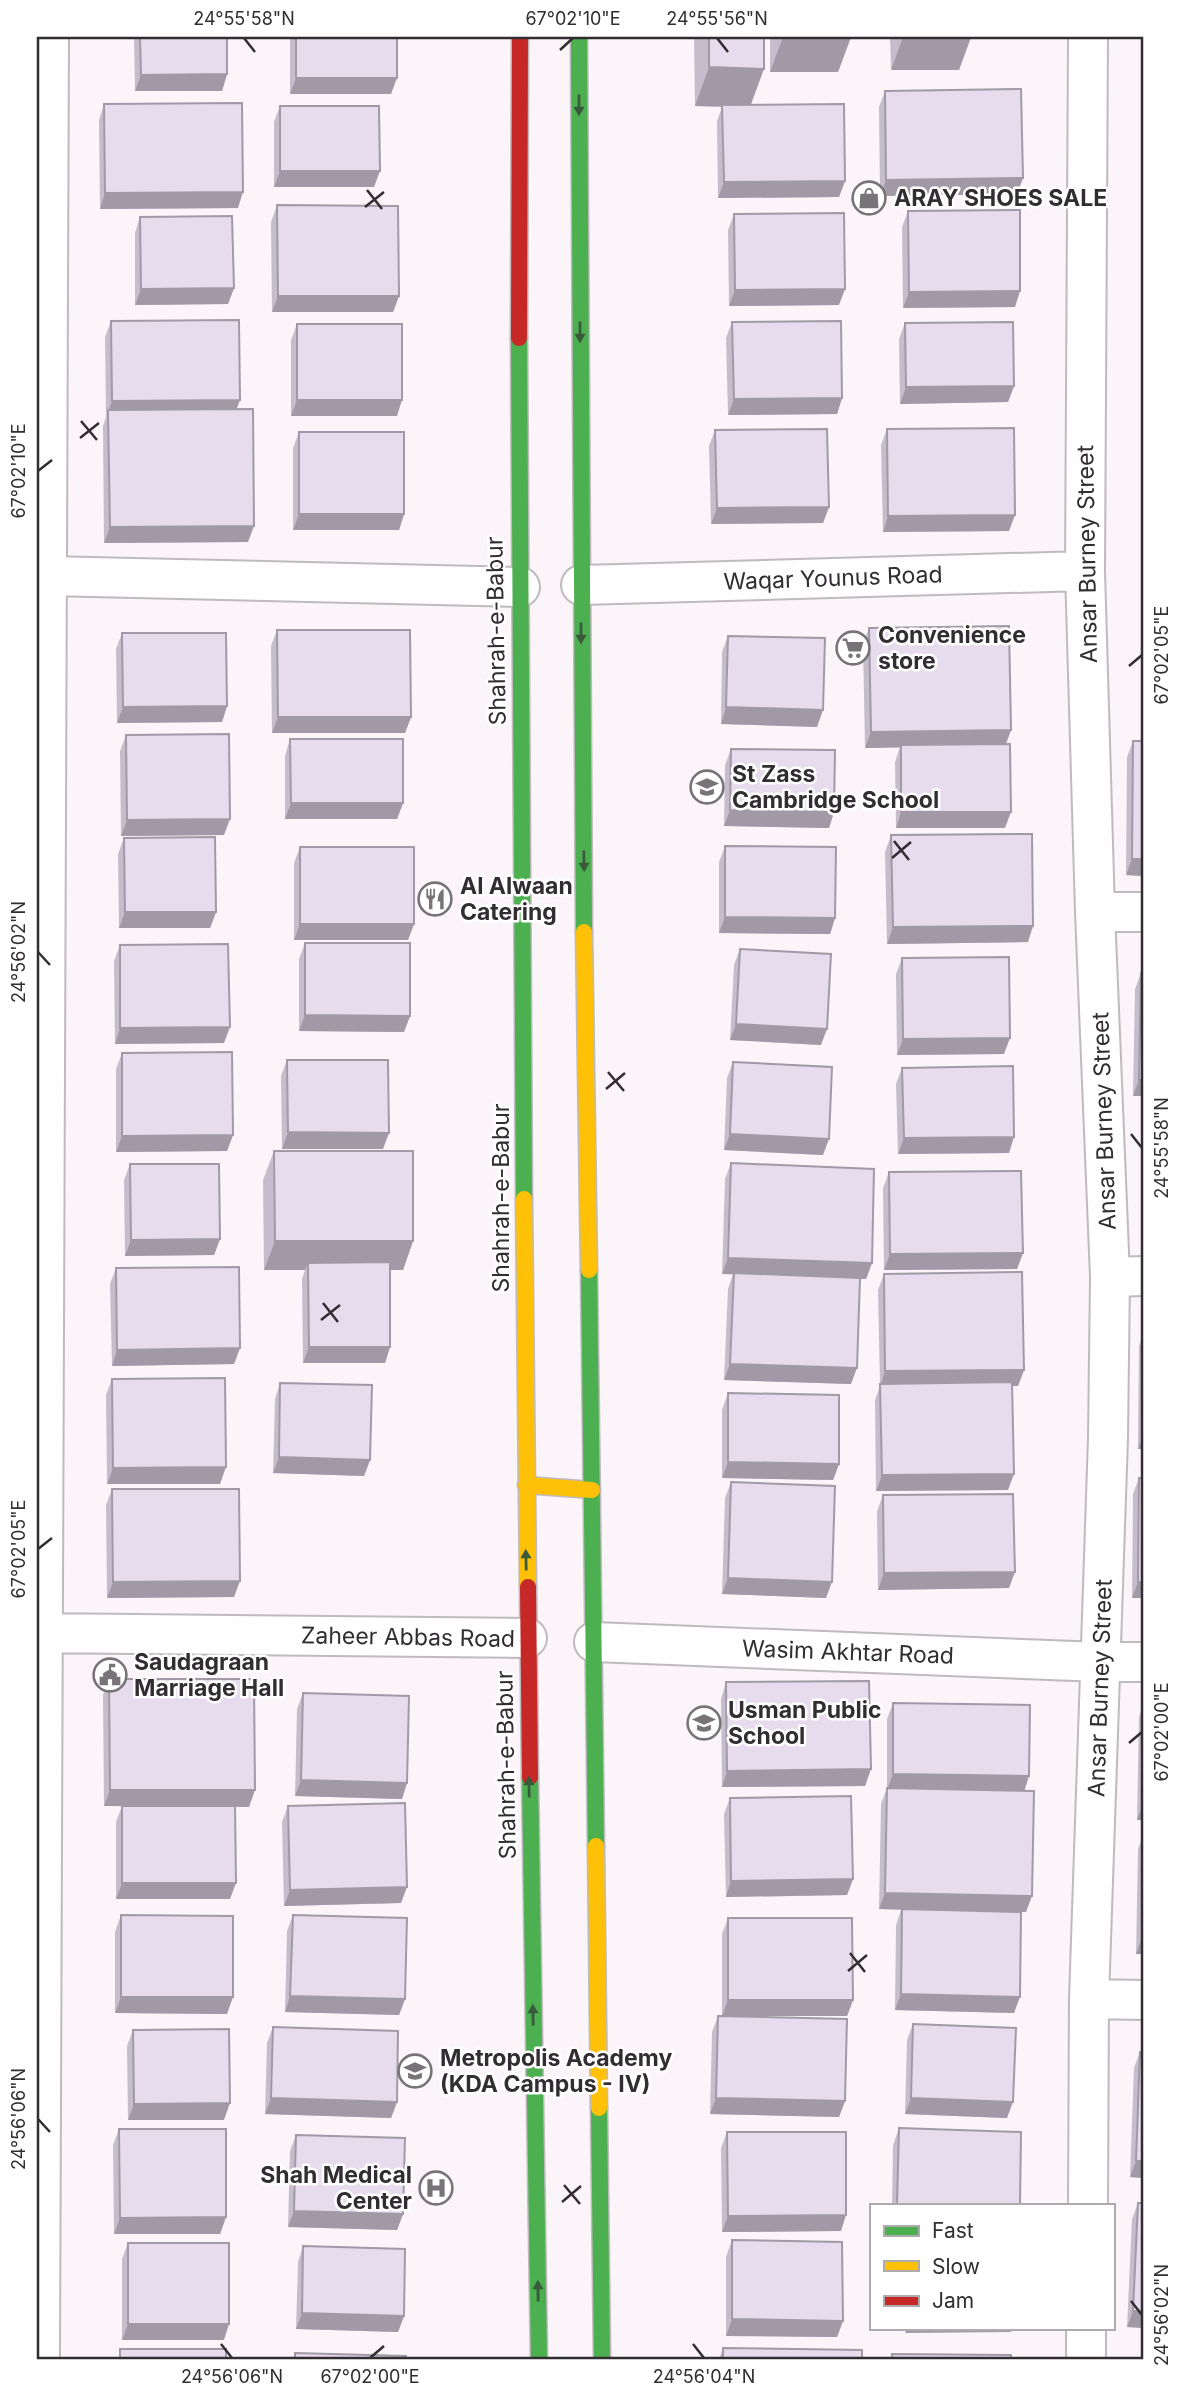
<svg xmlns="http://www.w3.org/2000/svg" width="1181" height="2396" font-family="Inter,sans-serif">
	<rect width="100%" height="100%" fill="#fbf5fa"/>
	<g fill="none" stroke-linecap="round" stroke-linejoin="round">
		<defs>
			<path id="street" d="M47,576L520,587
				M581,585L1085,571
				M1095,912H1144
				M1110,1277L1144,1276
				M37,1633L527,1638
				M594,1642L1101,1662H1144
				M1089,1999L1144,2000
				M1088,2205L1089,1999L1108,1438L1110,1277L1095,912L1085,571L1088,37
				M40,2359L49,37
				M1086,2359V2328"/>
			<path id="fast" d="M579,37L584,932
				M519,338L524,1199
				M589,1270L596,1846
				M530,1777L539,2359
				M599,2108L602,2359"/>
			<path id="slow" d="M584,932L589,1270
				M524,1199L528,1587
				M526,1485L592,1490
				M596,1846L599,2108"/>
			<path id="jam" d="M519,338L520,37
				M528,1587L530,1777"/>
		</defs>
		<use href="#street" stroke="#bebabe" stroke-width="42"/>
		<use href="#fast" stroke="#bebabe" stroke-width="19"/>
		<use href="#slow" stroke="#bebabe" stroke-width="19"/>
		<use href="#jam" stroke="#bebabe" stroke-width="19"/>
		<use href="#street" stroke="#fefefe" stroke-width="38"/>
		<use href="#fast" stroke="#4caf50" stroke-width="16"/>
		<use href="#slow" stroke="#ffc107" stroke-width="16"/>
		<use href="#jam" stroke="#c62828" stroke-width="16"/>
	</g>
	<path fill="#c6bdcc" d="M134,37H227V74L222,91H135Z
		M290,37H397L391,94H290Z
		M694,37H764L751,105L845,181L839,197L718,198L717,121L722,107L695,106Z
		M770,37H851L838,72H770Z
		M890,37H971L959,70H891Z
		M885,91L1023,178L1017,194L880,196L879,107Z
		M104,104L238,208L100,209L99,120Z
		M280,106L374,187H274V122Z
		M277,205L399,296L393,312H272L271,222Z
		M908,211L1015,307L903,308L902,227Z
		M734,214L839,305L729,306L728,230Z
		M140,217L234,288L228,304L135,305V233Z
		M111,321L237,409L248,542L104,543L103,426L106,417L105,337Z
		M732,322L842,398L837,414L728,415L726,338Z
		M905,323L1014,386L1008,402L900,404L899,339Z
		M297,324L397,416H291V340Z
		M887,429L1009,531L883,532L881,445Z
		M715,430L829,507L823,523L711,524L709,446Z
		M299,432L404,514L399,530H293V448Z
		M1144,507V579H1142L1143,509Z
		M869,628L1011,730L1006,744L1005,828H896L895,762L900,747L865,748L863,644Z
		M277,630L411,717L405,733H272L271,646Z
		M122,633L227,706L222,722L117,723L116,649Z
		M728,636L817,727L721,724L722,652Z
		M126,735L224,835L121,836L120,751Z
		M290,739L403,803L397,819H285V756Z
		M1133,741H1144V876L1126,875L1127,757Z
		M731,749L834,812L829,828L724,826L725,765Z
		M891,835L1028,942L887,944L885,852Z
		M124,838L216,912L210,928H119L118,854Z
		M725,846L835,918L830,934L719,933V862Z
		M300,847L414,924L408,940H294V863Z
		M305,943L410,1016L404,1032L299,1031V959Z
		M120,945L224,1043L115,1044L114,961Z
		M740,949L821,1045L730,1040L734,965Z
		M902,958L1004,1054L897,1055L896,974Z
		M1141,973L1144,1096H1133L1135,989Z
		M122,1053L233,1135L227,1151L116,1152V1069Z
		M287,1060L383,1149H282L281,1076Z
		M733,1062L823,1155L724,1150L727,1078Z
		M902,1068L1009,1153L898,1154L896,1084Z
		M274,1151L413,1241L403,1270H390V1347L385,1363H303L302,1279L305,1270H264L263,1180Z
		M731,1163L872,1263L866,1279H860L851,1384L724,1380L728,1289L733,1274H722L725,1179Z
		M130,1164L220,1239L214,1255L125,1256L124,1180Z
		M889,1172L1023,1253L1017,1269L884,1270L883,1188Z
		M116,1268L240,1348L234,1364L112,1366L110,1284Z
		M884,1274L1024,1370L1018,1386H1012L1008,1490L876,1491L875,1400L880,1386L878,1290Z
		M1144,1332V1449H1138L1139,1346Z
		M112,1379L220,1484H107L106,1395Z
		M280,1383L370,1460L364,1476L273,1473L275,1399Z
		M728,1393L839,1464L833,1480L722,1478V1410Z
		M1139,1478L1144,1598H1132L1133,1494Z
		M731,1482L826,1598L722,1594L725,1498Z
		M112,1489L234,1597L107,1598L106,1505Z
		M883,1495L1009,1588L878,1590L877,1511Z
		M109,1679L249,1807L235,1806L230,1899H116V1822L122,1806H104L103,1695Z
		M726,1682L871,1769L865,1786L722,1787L721,1699Z
		M303,1693L407,1783L402,1799L295,1796L297,1709Z
		M1144,1701V1820H1137L1139,1717Z
		M893,1703L1024,1790L1026,1912H1021L1014,2013L895,2010L896,1925L901,1910L879,1909L881,1804L887,1788V1719Z
		M730,1798L853,1879L847,1895L726,1897L724,1814Z
		M288,1806L401,1903L284,1906L282,1822Z
		M1144,1833V1954H1136L1138,1849Z
		M121,1915L227,2014L115,2013V1932Z
		M293,1915L405,1999L399,2015L285,2012L287,1931Z
		M728,1918L853,2000L847,2016H722V1934Z
		M718,2016L845,2101L839,2117L710,2114L712,2032Z
		M913,2024L1007,2118L905,2114L907,2040Z
		M273,2027L397,2102L391,2118L265,2114L267,2043Z
		M133,2030L224,2120H128L127,2046Z
		M1140,2052H1144V2178L1130,2177L1134,2068Z
		M899,2128L1020,2205H892L893,2145Z
		M119,2129L226,2217L220,2234H114L113,2145Z
		M727,2132L841,2231L722,2232L721,2148Z
		M296,2135L403,2214L397,2230L288,2227L290,2151Z
		M1138,2203H1144V2328L1127,2327L1132,2219Z
		M732,2240L843,2321L837,2337L726,2336V2257Z
		M128,2243L224,2340H122V2259Z
		M303,2246L404,2316L398,2332L296,2329L298,2262Z
		M723,2348L862,2359H719Z"/>
	<path fill="#a19aa6" d="M783,37H851L838,72H770Z
		M903,37H971L959,70H891Z
		M709,67L764,69L750,107L695,106Z
		M227,74L222,91H135L141,75Z
		M296,78H397L391,94H290Z
		M280,171H380L374,187H274Z
		M1023,178L1017,194L880,196L886,180Z
		M845,181L839,197L718,198L724,182Z
		M243,192L238,208L100,209L105,193Z
		M234,288L228,304L135,305L141,289Z
		M845,289L839,305L729,306L735,290Z
		M1020,291L1015,307L903,308L909,292Z
		M278,296H399L393,312H272Z
		M1014,386L1008,402L900,404L906,387Z
		M842,398L837,414L728,415L734,399Z
		M240,400L234,416L108,410L106,417L112,401Z
		M297,400H402L397,416H291Z
		M829,507L823,523L711,524L717,508Z
		M299,514H404L399,530H293Z
		M1015,515L1009,531L883,532L888,516Z
		M254,526L248,542L104,543L110,527Z
		M227,706L222,722L117,723L123,707Z
		M726,707L823,710L817,727L721,724Z
		M278,717H411L405,733H272Z
		M1011,730L1005,746L865,748L871,732Z
		M291,803H403L397,819H285Z
		M730,810L834,812L829,828L724,826Z
		M901,812H1011L1005,828H896Z
		M230,819L224,835L121,836L127,820Z
		M1132,859H1144V876L1126,875Z
		M125,912H216L210,928H119Z
		M725,917L835,918L830,934L719,933Z
		M300,924H414L408,940H294Z
		M1033,926L1028,942L887,944L893,927Z
		M305,1015L410,1016L404,1032L299,1031Z
		M736,1024L827,1029L821,1045L730,1040Z
		M230,1027L224,1043L115,1044L120,1028Z
		M1010,1038L1004,1054L897,1055L903,1039Z
		M1139,1080H1144V1096H1133Z
		M288,1132L389,1133L383,1149H282Z
		M730,1134L829,1139L823,1155L724,1150Z
		M233,1135L227,1151L116,1152L122,1136Z
		M1014,1137L1009,1153L898,1154L904,1138Z
		M220,1239L214,1255L125,1256L131,1240Z
		M275,1241H413L403,1270H308V1263L305,1270H264Z
		M1023,1253L1017,1269L884,1270L890,1254Z
		M728,1258L872,1263L866,1279L722,1274Z
		M309,1347H390L385,1363H303Z
		M240,1348L234,1364L112,1366L117,1350Z
		M730,1364L857,1368L851,1384L724,1380Z
		M1024,1370L1018,1386L880,1387L885,1371Z
		M1144,1433V1449H1138Z
		M279,1457L370,1460L364,1476L273,1473Z
		M728,1462L839,1464L833,1480L722,1478Z
		M226,1467L220,1484H107L113,1468Z
		M1014,1474L1008,1490L876,1491L882,1475Z
		M1015,1572L1009,1588L878,1590L884,1573Z
		M728,1578L832,1582L826,1598L722,1594Z
		M240,1581L234,1597L107,1598L113,1582Z
		M1138,1582H1144V1598H1132Z
		M871,1769L865,1786L722,1787L727,1771Z
		M893,1774L1029,1776L1024,1792L887,1790Z
		M301,1780L407,1783L402,1799L295,1796Z
		M110,1790H255L249,1807L104,1806Z
		M1143,1804H1144V1820H1137Z
		M853,1879L847,1895L726,1897L731,1881Z
		M122,1883H236L230,1899H116Z
		M407,1887L401,1903L284,1906L290,1890Z
		M885,1893L1032,1896L1026,1912L879,1909Z
		M1142,1937L1144,1938V1954H1136Z
		M901,1994L1020,1997L1014,2013L895,2010Z
		M290,1996L405,1999L399,2015L285,2012Z
		M121,1997H233L227,2014L115,2013Z
		M728,2000H853L847,2016H722Z
		M271,2098L397,2102L391,2118L265,2114Z
		M716,2098L845,2101L839,2117L710,2114Z
		M911,2098L1013,2102L1007,2118L905,2114Z
		M230,2103L224,2120H128L134,2104Z
		M1136,2161H1144V2178L1130,2177Z
		M294,2211L403,2214L397,2230L288,2227Z
		M846,2215L841,2231L722,2232L728,2216Z
		M226,2217L220,2234H114L120,2218Z
		M1133,2311H1144V2328L1127,2327Z
		M302,2313L404,2316L398,2332L296,2329Z
		M732,2319L843,2321L837,2337L726,2336Z
		M128,2324H229L224,2340H122Z
		M907,2328H1012L1011,2332L905,2333Z"/>
	<path fill="#e6dced" stroke="#a19aa6" stroke-width="2" d="M140,37H227V74L141,75Z
		M296,37H397V78H296Z
		M709,37H764V69L709,67Z
		M1021,89L1023,178L886,180L885,91Z
		M242,103L243,192L105,193L104,104Z
		M844,104L845,181L724,182L722,105Z
		M280,106H379L380,171H280Z
		M277,205L398,206L399,296H278Z
		M1020,210V291L909,292L908,211Z
		M844,213L845,289L735,290L734,214Z
		M232,216L234,288L141,289L140,217Z
		M239,320L240,400L112,401L111,321Z
		M841,321L842,398L734,399L732,322Z
		M1013,322L1014,386L906,387L905,323Z
		M297,324H402V400H297Z
		M253,409L254,526L110,527L108,410Z
		M1014,428L1015,515L888,516L887,429Z
		M827,429L829,507L717,508L715,430Z
		M299,432H404V514H299Z
		M1009,626L1011,730L871,732L869,628Z
		M277,630H410L411,717H278Z
		M122,633H226L227,706L123,707Z
		M728,636L825,638L823,710L726,707Z
		M229,734L230,819L127,820L126,735Z
		M290,739H403V803H291Z
		M1133,741H1144V859H1132Z
		M1010,744L1011,812H901V745Z
		M731,749L835,750L834,812L730,810Z
		M1032,834L1033,926L893,927L891,835Z
		M215,837L216,912H125L124,838Z
		M725,846L836,847L835,918L725,917Z
		M300,847H414V924H300Z
		M305,943H410V1016L305,1015Z
		M228,944L230,1027L120,1028V945Z
		M740,949L831,954L827,1029L736,1024Z
		M1009,957L1010,1038L903,1039L902,958Z
		M1141,973H1144V1080H1139Z
		M232,1052L233,1135L122,1136V1053Z
		M287,1060H388L389,1133L288,1132Z
		M733,1062L832,1067L829,1139L730,1134Z
		M1013,1066L1014,1137L904,1138L902,1068Z
		M274,1151H413V1241H275Z
		M731,1163L874,1169L872,1263L728,1258Z
		M130,1164H219L220,1239L131,1240Z
		M1021,1171L1023,1253L890,1254L889,1172Z
		M390,1262V1347H309L308,1263Z
		M239,1267L240,1348L117,1350L116,1268Z
		M1022,1272L1024,1370L885,1371L884,1274Z
		M734,1273L860,1278L857,1368L730,1364Z
		M225,1378L226,1467L113,1468L112,1379Z
		M1012,1382L1014,1474L882,1475L880,1384Z
		M280,1383L372,1385L370,1460L279,1457Z
		M728,1393L839,1395V1464L728,1462Z
		M1139,1478H1144V1582H1138Z
		M731,1482L835,1486L832,1582L728,1578Z
		M112,1489H239L240,1581L113,1582Z
		M1013,1494L1015,1572L884,1573L883,1495Z
		M109,1679H254L255,1790H110Z
		M869,1681L871,1769L727,1771L726,1682Z
		M303,1693L409,1696L407,1783L301,1780Z
		M893,1703L1030,1705L1029,1776L893,1774Z
		M1144,1716V1804H1143Z
		M887,1788L1034,1791L1032,1896L885,1893Z
		M851,1796L853,1879L731,1881L730,1798Z
		M405,1803L407,1887L290,1890L288,1806Z
		M122,1806H235L236,1883H122Z
		M1144,1833V1938L1142,1937Z
		M902,1909L1021,1912L1020,1997L901,1994Z
		M121,1915L233,1916V1997H121Z
		M293,1915L407,1918L405,1999L290,1996Z
		M728,1918H852L853,2000H728Z
		M718,2016L847,2019L845,2101L716,2098Z
		M913,2024L1016,2028L1013,2102L911,2098Z
		M273,2027L398,2031L397,2102L271,2098Z
		M229,2029L230,2103L134,2104L133,2030Z
		M1140,2052H1144V2161H1136Z
		M899,2128L1021,2132L1020,2205H897Z
		M119,2129H226V2217L120,2218Z
		M727,2132H846V2215L728,2216Z
		M296,2135L405,2138L403,2214L294,2211Z
		M1138,2203H1144V2311H1133Z
		M732,2240L842,2242L843,2321L732,2319Z
		M128,2243H229V2324H128Z
		M303,2246L405,2249L404,2316L302,2313Z
		M723,2348L862,2350V2359H723Z
		M120,2349H226V2359H120Z
		M295,2353L406,2356V2359H295Z
		M892,2354L1011,2355V2359H892Z"/>
	<defs><path id="oneway-solid" d="M-6-.8H1V-3.2L6.5 0L1 3.2V.8H-6Z" transform="scale(1.75)"/></defs>
	<g fill="#3a5a3c">
		<use href="#oneway-solid" transform="translate(579 105) rotate(90)"/>
		<use href="#oneway-solid" transform="translate(580 332) rotate(90)"/>
		<use href="#oneway-solid" transform="translate(581 633) rotate(90)"/>
		<use href="#oneway-solid" transform="translate(584 861) rotate(89)"/>
		<use href="#oneway-solid" transform="translate(526 1560) rotate(-91)"/>
		<use href="#oneway-solid" transform="translate(529 1787) rotate(-91)"/>
		<use href="#oneway-solid" transform="translate(533 2015) rotate(-91)"/>
		<use href="#oneway-solid" transform="translate(538 2291) rotate(-91)"/>
	</g>
	<path fill="none" stroke="#312d31" stroke-width="2.5" d="M244,38L255,52M717,38L728,52M560,50L573,38M367,190L382,209M365,207L384,192M81,421L97,440M80,438L99,423M38,471L52,460M1129,666L1142,655M894,841L909,860M892,858L911,842M38,952L50,965M608,1072L624,1091M606,1089L625,1073M1131,1134L1142,1148M323,1303L338,1322M321,1320L340,1305M38,1549L52,1538M1129,1743L1142,1732M850,1953L865,1972M848,1971L867,1955M38,2119L50,2132M564,2185L580,2204M562,2202L581,2186M1131,2301L1142,2315M221,2344L232,2358M693,2344L704,2358M370,2358L384,2346"/>
	<defs>
		<symbol id="shop-ring" viewBox="-11 -11 22 22"><circle r="9.5" fill="#fff" stroke="#787377" stroke-width="1.5"/><path d="M-5-2.5h2.3a2.7 3.5 0 0 1 5.4 0H5L5.5 6h-11ZM-1.5-2.5h3a1.5 2.3 0 0 0-3 0Z" fill="#787377"/></symbol>
		<symbol id="supermarket-ring" viewBox="-11 -11 22 22"><circle r="9.5" fill="#fff" stroke="#787377" stroke-width="1.5"/><path d="M-6-5.5h2.5l.6 2H6L4.5 2H-2.5L-4.4-4H-6ZM-1.5 3.2a1.3 1.3 0 1 0 .1 0ZM3 3.2a1.3 1.3 0 1 0 .1 0Z" fill="#787377"/></symbol>
		<symbol id="school-ring" viewBox="-11 -11 22 22"><circle r="9.5" fill="#fff" stroke="#787377" stroke-width="1.5"/><path d="M0-5L7-2L0 1L-7-2ZM-4 1L0 2.5L4 1V4Q0 6-4 4Z" fill="#787377"/></symbol>
		<symbol id="restaurant-ring" viewBox="-11 -11 22 22"><circle r="9.5" fill="#fff" stroke="#787377" stroke-width="1.5"/><path d="M-5-6h1v4h1v-4h1v4h1v-4h1v5L-1.5 .5V6h-2V.5L-5-1ZM5-6V6H3V1.5H1.5Q1.5-4 5-6Z" fill="#787377"/></symbol>
		<symbol id="civic-ring" viewBox="-11 -11 22 22"><circle r="9.5" fill="#fff" stroke="#787377" stroke-width="1.5"/><path d="M-.6-6.5H3V-4.5H.6V-3L4-1V1h2V6H-6V1h2V-1L-.6-3ZM-1.2 2.5V6h2.4V2.5Z" fill="#787377"/></symbol>
		<symbol id="hospital-ring" viewBox="-11 -11 22 22"><circle r="9.5" fill="#fff" stroke="#787377" stroke-width="1.5"/><path d="M-5-5h3v3.5h4V-5h3V5h-3V1.5h-4V5h-3Z" fill="#787377"/></symbol>
	</defs>
	<g fill-rule="evenodd">
		<use href="#shop-ring" x="850" y="179" width="38" height="38"/>
		<use href="#supermarket-ring" x="834" y="629" width="38" height="38"/>
		<use href="#school-ring" x="688" y="768" width="38" height="38"/>
		<use href="#restaurant-ring" x="416" y="880" width="38" height="38"/>
		<use href="#civic-ring" x="91" y="1656" width="38" height="38"/>
		<use href="#school-ring" x="685" y="1704" width="38" height="38"/>
		<use href="#school-ring" x="396" y="2052" width="38" height="38"/>
		<use href="#hospital-ring" x="417" y="2169" width="38" height="38"/>
	</g>
	<g text-anchor="middle" dominant-baseline="central" stroke-width="5" stroke-linejoin="round" paint-order="stroke">
		<g font-size="23" font-weight="bold" fill="#312d31" stroke="#fff" text-anchor="start">
			<text x="894" y="198">ARAY SHOES SALE</text>
			<text x="878" y="635">Convenience<tspan x="878" dy="26">store</tspan></text>
			<text x="732" y="774">St Zass<tspan x="732" dy="26">Cambridge School</tspan></text>
			<text x="460" y="886">Al Alwaan<tspan x="460" dy="26">Catering</tspan></text>
			<text x="134" y="1662">Saudagraan<tspan x="134" dy="26">Marriage Hall</tspan></text>
			<text x="728" y="1710">Usman Public<tspan x="728" dy="26">School</tspan></text>
			<text x="440" y="2058">Metropolis Academy<tspan x="440" dy="26">(KDA Campus - IV)</tspan></text>
			<text x="412" y="2175" text-anchor="end">Shah Medical<tspan x="412" dy="26">Center</tspan></text>
		</g>
		<g font-size="23" fill="#312d31" stroke="#fff">
			<text transform="translate(1087 554) rotate(-91)">Ansar Burney Street</text>
			<text transform="translate(833 578) rotate(-2)">Waqar Younus Road</text>
			<text transform="translate(496 631) rotate(-91)">Shahrah-e-Babur</text>
			<text transform="translate(1104 1121) rotate(-92)">Ansar Burney Street</text>
			<text transform="translate(501 1198) rotate(-90)">Shahrah-e-Babur</text>
			<text transform="translate(408 1637) rotate(1)">Zaheer Abbas Road</text>
			<text transform="translate(848 1652) rotate(2)">Wasim Akhtar Road</text>
			<text transform="translate(1100 1688) rotate(-88)">Ansar Burney Street</text>
			<text transform="translate(506 1765) rotate(-91)">Shahrah-e-Babur</text>
		</g>
	</g>
	<rect width="1181" height="2396" fill="none" stroke="#ffffff" stroke-width="77"/>
	<rect x="870" y="2204" width="245" height="126" fill="#ffffff" stroke="#adabad" stroke-width="2"/>
	<rect x="884" y="2226" width="35" height="10" fill="#4caf50" stroke="#adabad" stroke-width="2"/>
	<text x="932" y="2238" font-size="21" fill="#312d31">Fast</text>
	<rect x="884" y="2261" width="35" height="10" fill="#ffc107" stroke="#adabad" stroke-width="2"/>
	<text x="932" y="2274" font-size="21" fill="#312d31">Slow</text>
	<rect x="884" y="2296" width="35" height="10" fill="#c62828" stroke="#adabad" stroke-width="2"/>
	<text x="932" y="2308" font-size="21" fill="#312d31">Jam</text>
	<rect x="38" y="38" width="1104" height="2320" fill="none" stroke="#312d31" stroke-width="2.5"/>
	<g font-size="18" text-anchor="middle" fill="#312d31">
		<text x="244" y="25">24°55'58"N</text>
		<text x="573" y="25">67°02'10"E</text>
		<text x="717" y="25">24°55'56"N</text>
		<text transform="translate(19 471) rotate(-90)" y="6">67°02'10"E</text>
		<text transform="translate(1162 655) rotate(-90)" y="6">67°02'05"E</text>
		<text transform="translate(19 952) rotate(-90)" y="6">24°56'02"N</text>
		<text transform="translate(1162 1148) rotate(-90)" y="6">24°55'58"N</text>
		<text transform="translate(19 1549) rotate(-90)" y="6">67°02'05"E</text>
		<text transform="translate(1162 1732) rotate(-90)" y="6">67°02'00"E</text>
		<text transform="translate(19 2119) rotate(-90)" y="6">24°56'06"N</text>
		<text transform="translate(1162 2315) rotate(-90)" y="6">24°56'02"N</text>
		<text x="232" y="2383">24°56'06"N</text>
		<text x="370" y="2383">67°02'00"E</text>
		<text x="704" y="2383">24°56'04"N</text>
	</g>
</svg>
